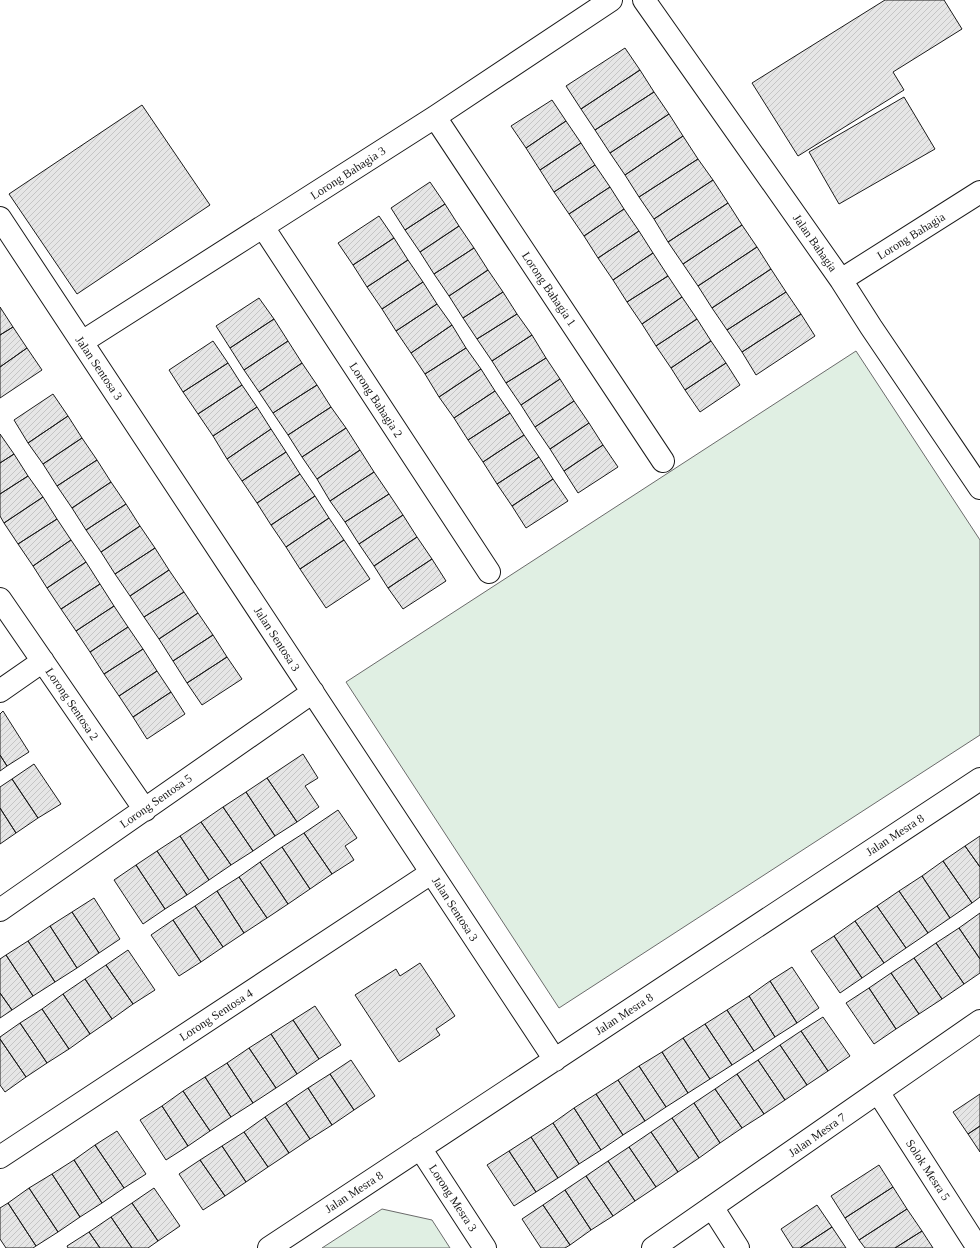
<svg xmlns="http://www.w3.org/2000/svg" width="980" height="1248" font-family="'Times New Roman',serif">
	<defs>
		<pattern id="building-hatch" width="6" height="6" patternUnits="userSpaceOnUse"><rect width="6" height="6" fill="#e6e6e6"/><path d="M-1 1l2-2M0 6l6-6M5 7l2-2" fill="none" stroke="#c5c5c5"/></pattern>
	</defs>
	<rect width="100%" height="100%" fill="#fff"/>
	<path fill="#e0efe3" stroke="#6a6a6a" d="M856,351L980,540V735L559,1008L346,682Z
		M382,1209L432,1220L450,1248H322Z"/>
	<path fill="url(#building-hatch)" stroke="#1a1a1a" d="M885,0H944L962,29L893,72L904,90L798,156L752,83Z
		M625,48L640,70L581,109L566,86Z
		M640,70L654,92L595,130L581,109Z
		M654,92L669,114L610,153L595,130Z
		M904,97L935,149L839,204L809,152Z
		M552,100L566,121L526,148L511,126Z
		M142,105L210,205L77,294L9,194Z
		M669,114L683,136L625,175L610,153Z
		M566,121L581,143L540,170L526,148Z
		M683,136L698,159L639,197L625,175Z
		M581,143L595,165L554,192L540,170Z
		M698,159L713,180L654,219L639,197Z
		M595,165L610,187L569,214L554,192Z
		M713,180L728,203L668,242L654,219Z
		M430,182L445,204L405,230L391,208Z
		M610,187L624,209L584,236L569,214Z
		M728,203L742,225L683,264L668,242Z
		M445,204L459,226L420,252L405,230Z
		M624,209L639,231L598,258L584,236Z
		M379,216L394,238L353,265L338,243Z
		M742,225L757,247L698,286L683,264Z
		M459,226L474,248L434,274L420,252Z
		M639,231L653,253L613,280L598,258Z
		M394,238L408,260L367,287L353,265Z
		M757,247L771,269L712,308L698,286Z
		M474,248L488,270L449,296L434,274Z
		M653,253L668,276L627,302L613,280Z
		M408,260L423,282L382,309L367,287Z
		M771,269L786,292L727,330L712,308Z
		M488,270L503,292L463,318L449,296Z
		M668,276L682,297L642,324L627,302Z
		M423,282L437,304L396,331L382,309Z
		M503,292L517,314L477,339L463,318Z
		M786,292L801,314L742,352L727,330Z
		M682,297L697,319L656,346L642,324Z
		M259,298L274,319L230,348L216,326Z
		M437,304L452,325L411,353L396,331Z
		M0,307L13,327L0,335Z
		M517,314L532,335L492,361L477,339Z
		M801,314L815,336L756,375L742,352Z
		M274,319L288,341L244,370L230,348Z
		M697,319L711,341L671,368L656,346Z
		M452,325L466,348L425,374L411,353Z
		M13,327L27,348L0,367V335Z
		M532,335L546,358L506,383L492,361Z
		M213,341L228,363L183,392L169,370Z
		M288,341L302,363L259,392L244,370Z
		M711,341L726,363L685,390L671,368Z
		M27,348L42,370L0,398V367Z
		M466,348L481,369L439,397L425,374Z
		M546,358L560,379L521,405L506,383Z
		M228,363L242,385L198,414L183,392Z
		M302,363L317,385L273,413L259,392Z
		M726,363L740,385L700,412L685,390Z
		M481,369L495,391L454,418L439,397Z
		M560,379L574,401L535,427L521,405Z
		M242,385L257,407L213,436L198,414Z
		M317,385L331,407L288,435L273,413Z
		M495,391L510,413L468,440L454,418Z
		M53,394L68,416L28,443L14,420Z
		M574,401L589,423L550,449L535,427Z
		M257,407L271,429L227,459L213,436Z
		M331,407L346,428L302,457L288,435Z
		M510,413L524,435L483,462L468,440Z
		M68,416L82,438L43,464L28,443Z
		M589,423L603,445L564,471L550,449Z
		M346,428L360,450L317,479L302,457Z
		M271,429L286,452L242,481L227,459Z
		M0,434L14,454L0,463Z
		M524,435L539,457L497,484L483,462Z
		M82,438L97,460L57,486L43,464Z
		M603,445L618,467L578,493L564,471Z
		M360,450L374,472L330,501L317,479Z
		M286,452L300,474L257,503L242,481Z
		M14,454L28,476L0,494V463Z
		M539,457L553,479L512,506L497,484Z
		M97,460L111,482L72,508L57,486Z
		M374,472L389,494L345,522L330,501Z
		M300,474L315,496L271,525L257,503Z
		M28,476L43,497L4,523L0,516V494Z
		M553,479L568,501L526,528L512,506Z
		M111,482L126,504L86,530L72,508Z
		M389,494L403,515L359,544L345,522Z
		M315,496L329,518L286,547L271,525Z
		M43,497L57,519L18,544L4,523Z
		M126,504L140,526L101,552L86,530Z
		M403,515L417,537L374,566L359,544Z
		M329,518L344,540L300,569L286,547Z
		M57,519L71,540L33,566L18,544Z
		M140,526L155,548L115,574L101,552Z
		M417,537L432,559L388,588L374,566Z
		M71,540L86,562L47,588L33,566Z
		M344,540L370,579L326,608L300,569Z
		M155,548L169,570L130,596L115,574Z
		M432,559L446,581L403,609L388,588Z
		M86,562L100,584L61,609L47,588Z
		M169,570L184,592L144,617L130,596Z
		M100,584L114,606L76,631L61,609Z
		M184,592L198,613L159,639L144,617Z
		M114,606L128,627L90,652L76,631Z
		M198,613L213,635L173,661L159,639Z
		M128,627L143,649L104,674L90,652Z
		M213,635L227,657L187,683L173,661Z
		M143,649L157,671L119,696L104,674Z
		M227,657L242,679L202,705L187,683Z
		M157,671L171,692L133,717L119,696Z
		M171,692L185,714L147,739L133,717Z
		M3,711L29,752L7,766L0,755V714Z
		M303,754L318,778L305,786L319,807L297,822L267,778Z
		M0,755L7,766L0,771Z
		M34,764L61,804L38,818L12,779Z
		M267,778L297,822L275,836L246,792Z
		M12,779L38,818L16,833L0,808V787Z
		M246,792L275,836L253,851L223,807Z
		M223,807L253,851L231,865L201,822Z
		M0,808L16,833L0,844Z
		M338,810L357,838L345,846L354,860L332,874L304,833Z
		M201,822L231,865L209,880L180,836Z
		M304,833L332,874L310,889L282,847Z
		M180,836L209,880L187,895L157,851Z
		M980,836V867L965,846Z
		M965,846L980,867V897L972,903L943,861Z
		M282,847L310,889L288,904L260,862Z
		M157,851L187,895L165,909L136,865Z
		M943,861L972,903L950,918L922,876Z
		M260,862L288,904L267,918L239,877Z
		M136,865L165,909L143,924L114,880Z
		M922,876L950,918L928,933L899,891Z
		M239,877L267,918L244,933L217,891Z
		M217,891L244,933L223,947L195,906Z
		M899,891L928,933L906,948L877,906Z
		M94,898L120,939L99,953L72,912Z
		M195,906L223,947L201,962L173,920Z
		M877,906L906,948L884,963L855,921Z
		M72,912L99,953L77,968L50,926Z
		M980,913V959L959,928Z
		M173,920L201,962L179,976L151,935Z
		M855,921L884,963L862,978L834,936Z
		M50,926L77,968L55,982L28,941Z
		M959,928L980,959V973L964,984L936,943Z
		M834,936L862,978L840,993L811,951Z
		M28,941L55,982L33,996L6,955Z
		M936,943L964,984L942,999L914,958Z
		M128,950L155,990L133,1004L106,965Z
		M6,955L33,996L12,1010L0,993V959Z
		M914,958L942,999L919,1014L891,973Z
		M420,963L455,1016L436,1029L440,1035L399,1062L355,995L396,969L400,976Z
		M106,965L133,1004L112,1019L85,979Z
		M792,967L819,1008L797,1023L770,981Z
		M891,973L919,1014L896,1029L869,988Z
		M85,979L112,1019L90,1034L63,994Z
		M770,981L797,1023L775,1037L749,996Z
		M869,988L896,1029L874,1044L846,1003Z
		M0,993L12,1010L0,1018Z
		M63,994L90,1034L69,1049L42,1009Z
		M749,996L775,1037L754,1051L727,1010Z
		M315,1006L341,1045L319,1059L293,1020Z
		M42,1009L69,1049L47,1063L20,1023Z
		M727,1010L754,1051L732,1065L705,1024Z
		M823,1017L850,1056L828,1071L801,1031Z
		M293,1020L319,1059L297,1074L271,1034Z
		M20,1023L47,1063L26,1077L0,1039V1037Z
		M705,1024L732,1065L710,1079L683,1038Z
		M801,1031L828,1071L807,1085L780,1045Z
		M271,1034L297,1074L276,1088L249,1048Z
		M683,1038L710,1079L688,1093L662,1052Z
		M0,1039L26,1077L5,1092L0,1085Z
		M780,1045L807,1085L785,1100L758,1060Z
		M249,1048L276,1088L253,1103L227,1063Z
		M662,1052L688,1093L666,1107L639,1066Z
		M351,1060L375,1096L354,1110L330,1074Z
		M758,1060L785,1100L764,1114L737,1074Z
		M227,1063L253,1103L231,1117L205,1077Z
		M639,1066L666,1107L645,1121L618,1080Z
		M330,1074L354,1110L332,1125L308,1088Z
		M737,1074L764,1114L742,1128L715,1089Z
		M205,1077L231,1117L210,1131L183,1091Z
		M618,1080L645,1121L623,1135L596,1094Z
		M308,1088L332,1125L310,1139L286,1103Z
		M715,1089L742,1128L720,1143L694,1103Z
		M183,1091L210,1131L188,1146L162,1106Z
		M596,1094L623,1135L601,1150L574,1108Z
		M980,1094V1126L968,1134L953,1112Z
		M286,1103L310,1139L289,1153L265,1117Z
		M694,1103L720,1143L699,1158L672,1118Z
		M162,1106L188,1146L166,1160L140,1120Z
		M574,1108L601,1150L579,1164L553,1123Z
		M265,1117L289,1153L268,1167L244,1132Z
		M672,1118L699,1158L678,1172L651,1132Z
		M553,1123L579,1164L558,1178L531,1137Z
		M980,1126V1152L968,1134Z
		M117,1131L146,1174L124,1188L95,1145Z
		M244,1132L268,1167L246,1182L222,1146Z
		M651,1132L678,1172L656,1187L629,1147Z
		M531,1137L558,1178L536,1192L509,1151Z
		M95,1145L124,1188L102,1203L74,1160Z
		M222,1146L246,1182L225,1196L200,1160Z
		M629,1147L656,1187L635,1201L608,1161Z
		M509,1151L536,1192L514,1206L487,1165Z
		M74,1160L102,1203L80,1217L52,1174Z
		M200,1160L225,1196L203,1210L179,1174Z
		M608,1161L635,1201L613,1216L586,1176Z
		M879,1165L893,1187L845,1218L831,1196Z
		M52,1174L80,1217L58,1232L29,1188Z
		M586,1176L613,1216L591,1230L565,1190Z
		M893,1187L907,1209L859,1240L845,1218Z
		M29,1188L58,1232L36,1246L8,1203Z
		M154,1188L180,1226L158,1241L132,1203Z
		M565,1190L591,1230L570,1245L543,1205Z
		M8,1203L36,1246L33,1248H6L0,1239V1208Z
		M132,1203L158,1241L148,1248H132L111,1217Z
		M543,1205L570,1245L565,1248H541L522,1219Z
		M817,1205L832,1227L800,1248H793L781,1229Z
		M907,1209L922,1231L895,1248H865L859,1240Z
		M111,1217L132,1248H100L89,1232Z
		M832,1227L846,1248H800Z
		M922,1231L933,1248H895Z
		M89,1232L100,1248H68L67,1246Z"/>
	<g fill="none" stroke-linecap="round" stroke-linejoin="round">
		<defs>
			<path id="street" d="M644,0L841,280L871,327L980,488
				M435,117L663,461
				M0,218L555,1060
				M263,227L489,572
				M841,280L980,192
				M82,342L435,117L611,0
				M0,599L145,810
				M0,691L43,661
				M0,910L313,692
				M878,1092L978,1248
				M420,1148L485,1248
				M0,1157L431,873
				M712,1207L738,1248
				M269,1248L980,779
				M653,1248L980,1021"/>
		</defs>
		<use href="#street" stroke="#1a1a1a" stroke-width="24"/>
		<use href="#street" stroke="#fff" stroke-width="22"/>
	</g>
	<g text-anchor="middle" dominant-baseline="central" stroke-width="3" stroke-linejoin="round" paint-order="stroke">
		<g font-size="12" fill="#1a1a1a" stroke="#fff">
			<text transform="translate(348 173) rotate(-33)">Lorong Bahagia 3</text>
			<text transform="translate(911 236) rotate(-32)">Lorong Bahagia</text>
			<text transform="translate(815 243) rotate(55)">Jalan Bahagia</text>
			<text transform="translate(549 289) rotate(56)">Lorong Bahagia 1</text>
			<text transform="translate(99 368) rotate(56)">Jalan Sentosa 3</text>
			<text transform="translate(376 400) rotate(57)">Lorong Bahagia 2</text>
			<text transform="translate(277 639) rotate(57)">Jalan Sentosa 3</text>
			<text transform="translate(72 704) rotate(56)">Lorong Sentosa 2</text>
			<text transform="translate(156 801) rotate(-35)">Lorong Sentosa 5</text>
			<text transform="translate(895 835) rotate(-33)">Jalan Mesra 8</text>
			<text transform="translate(455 909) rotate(57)">Jalan Sentosa 3</text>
			<text transform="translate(624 1014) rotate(-33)">Jalan Mesra 8</text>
			<text transform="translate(216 1015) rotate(-33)">Lorong Sentosa 4</text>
			<text transform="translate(817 1135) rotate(-35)">Jalan Mesra 7</text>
			<text transform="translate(928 1170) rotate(57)">Solok Mesra 5</text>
			<text transform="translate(354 1192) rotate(-33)">Jalan Mesra 8</text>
			<text transform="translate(453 1198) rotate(57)">Lorong Mesra 3</text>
		</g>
	</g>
</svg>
